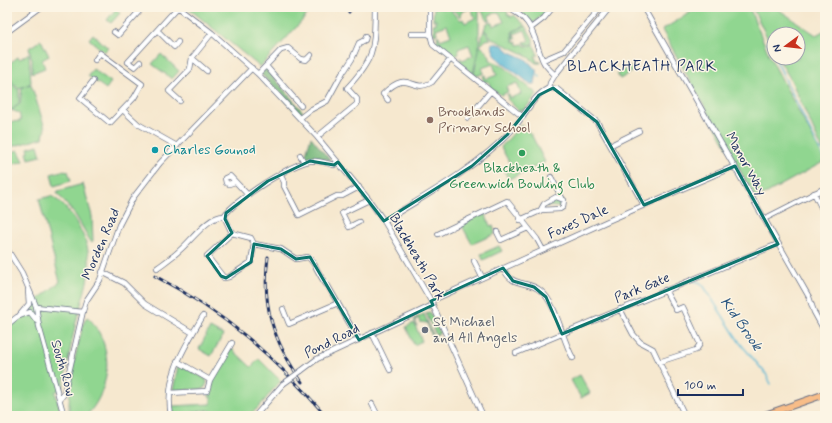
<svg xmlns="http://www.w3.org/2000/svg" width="832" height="423" font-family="Mynerve,sans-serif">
	<rect width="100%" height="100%" fill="#fcf5e5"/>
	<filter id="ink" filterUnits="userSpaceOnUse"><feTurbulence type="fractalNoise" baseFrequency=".025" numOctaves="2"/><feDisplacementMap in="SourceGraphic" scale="8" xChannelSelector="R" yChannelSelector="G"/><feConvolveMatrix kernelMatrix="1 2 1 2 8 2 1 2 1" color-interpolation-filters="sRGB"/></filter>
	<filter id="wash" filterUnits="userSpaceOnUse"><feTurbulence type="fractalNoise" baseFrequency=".012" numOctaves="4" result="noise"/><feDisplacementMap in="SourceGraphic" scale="16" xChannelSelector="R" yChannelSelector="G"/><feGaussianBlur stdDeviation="0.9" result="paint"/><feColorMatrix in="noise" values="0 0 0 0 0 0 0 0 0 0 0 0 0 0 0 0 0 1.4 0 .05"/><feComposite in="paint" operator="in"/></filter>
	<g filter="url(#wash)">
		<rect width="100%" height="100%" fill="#f6e8cf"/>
		<path fill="#90d690" stroke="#568277" d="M187,7H313L302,21L260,67Z
			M434,7L445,9L446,7L447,9L451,7L452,12L461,20L463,19L465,23L475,18L471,8L461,12V17L453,10V7H479V45L473,74L458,61L461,60L460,57L462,60L473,56L469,45L458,49L459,54L453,57L448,55L450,52L446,49L443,51L435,41L438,40L437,36H439L440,40L451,36L447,25L436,29L437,34L434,35L433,24H436V20H433Z
			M486,7H495L508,12L507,14L512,17L514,15L526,26L512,32L513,41L517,42L518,45L523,44L525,46H534L538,55L535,56L537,62L540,61L541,63H536L524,54L493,39L484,29L487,23H492L493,26L504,22L499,12L489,15L490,21H488L481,10Z
			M699,7H749L770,57L825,161L756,199L662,30Z
			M752,7H775L816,35L825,30V150L823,151L791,80L778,58H798V34H774V51Z
			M116,9L120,13L111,23L107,20Z
			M518,9H547V10L534,23L530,21Z
			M526,26L533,39V45L525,44L524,42L529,41L525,30L514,34L516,39L514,40L513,31Z
			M484,30L491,39L486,40L482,44H480Z
			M93,34L108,48L104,52L89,39Z
			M41,40L49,56L42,60L45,68L32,73V60L29,48Z
			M480,45L490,56V60L502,65L537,94L524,110H518L507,99L508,98L507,95L509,94L510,98L521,94L517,83L506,87L508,92L501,95L489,87L490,84L487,81L484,83L483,82V76L485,75L486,79L497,75L493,64L482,68L484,73L477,76L474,74Z
			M29,53L31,83L20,88C11,85 7,73 7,65L18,57L20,59Z
			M161,54L179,71L172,79L152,64Z
			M631,67L633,71L620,79L617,74Z
			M93,69L111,82L106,89L88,76Z
			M7,75L16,88L19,89V103C12,113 7,108 10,122L21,121L19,113L11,110L20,104L22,87L31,84L45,128L43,138L7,148Z
			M521,125L531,134L545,162L509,179L505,172L512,168L501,147Z
			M38,145L41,156L29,159L27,153L29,152L28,148Z
			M18,150L24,161L10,165L7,154Z
			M65,170V172L68,171L71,181L54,186L51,174Z
			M83,184L92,216L93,241L91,242L76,216L57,193L58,191Z
			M51,196C62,202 70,212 76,222C100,260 86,283 76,322C71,344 67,366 63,388L55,392L62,416H7V328L28,315L36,301L60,282L39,199Z
			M557,199L562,200L561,206L560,207L544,206Z
			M485,213L490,226L493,225L495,234L472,244L461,224Z
			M499,246L502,251L483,260L481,254Z
			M430,312L440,333L436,335L426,313Z
			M424,314L433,335L432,336L427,323L420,322L418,318L415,320L417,326L414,319Z
			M87,317C92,320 94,325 97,329C114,356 108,394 86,416H69C68,382 76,351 85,319Z
			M414,323L422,341L414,345L406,327Z
			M210,328L223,335L211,356L199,349Z
			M231,348L251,367L259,359L281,381C261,400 258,422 225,416C219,415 214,411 207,410C196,410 186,416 174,416L172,406L211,404V397H209L211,383Z
			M180,365L206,379L207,383L204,389L173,390L178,366Z
			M580,375L590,393L581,398L571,380Z"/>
		<path fill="#74b77a" stroke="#48736c" d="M266,68L303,112L299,115L262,75L261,73Z
			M311,137L330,160L319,158L304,160Z"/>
		<path fill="#57b7d5" stroke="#39739a" d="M492,43L502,45L510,52L526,59L537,71L535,84H529C517,70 492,63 492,43Z"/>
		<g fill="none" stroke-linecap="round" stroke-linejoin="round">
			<path stroke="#57b7d5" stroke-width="1.5" d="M767,42L774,56
				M775,58L825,161
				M537,74L540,77
				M693,281L699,282L703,285L740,343L766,374L771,384"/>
		</g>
	</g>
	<g filter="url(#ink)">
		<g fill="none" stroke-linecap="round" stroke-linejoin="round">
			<defs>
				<path id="minor" d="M178,7L212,33L258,74L317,137L369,200L384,221L431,301L483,416
					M430,7V34L433,45L523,117
					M505,7C535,19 532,36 543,61C545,66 551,71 555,75
					M643,7L809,297L814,312L825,332
					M531,28L544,18L553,7
					M157,30L174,47L178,42
					M7,32L41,7
					M114,32L118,35L143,7
					M411,34H430
					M192,58L207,71
					M543,60L564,51L601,7
					M140,62L135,67L128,62L178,7
					M266,66L301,106
					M345,70L352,59L359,43L365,40L366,36
					M258,74L281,50L288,48L301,59L306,60L311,55
					M93,81L80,98L110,123L134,98L142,84L100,53L95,60
					M549,88L557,89L597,122L644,205
					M388,100L383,94C410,67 410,95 432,82L450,60
					M180,101L169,91L190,69L192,58L212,33
					M123,110L138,124L177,146
					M300,118L310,110L327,101L343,72
					M468,118L490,92
					M317,137L357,104V99L347,88C376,57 374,48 375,7
					M611,145L639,131
					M300,155L304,162
					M280,174L284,182V186L299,215L337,196H342L359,187
					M551,177L562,198
					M235,182L229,184L226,183L225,178L230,176L248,195
					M814,193L825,215
					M224,216L232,233L251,238L254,244L251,262L229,277L224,278L207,256L232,233
					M224,216C235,200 291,164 310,161C318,160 326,163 334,165L338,162
					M764,219L821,190
					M520,220L540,211L544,204L556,197L564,200L563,207L560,209L541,210
					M384,221C430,193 476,168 513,129C525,116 533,95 549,88L550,83L555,75L610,7
					M359,222L349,227L342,213L369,200
					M497,232L501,240L528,228
					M438,234L507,201L537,239L543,250
					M254,244L281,249L296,259L308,257C317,264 319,278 328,286L359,340
					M7,249L22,273L36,306L39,326L64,416
					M474,261L482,277
					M157,268C165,262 173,257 180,250C192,240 208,216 224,216
					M503,268C513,289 527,279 541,291C557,304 562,340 573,358
					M102,272L124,283L145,304L193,333
					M431,301L610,220L735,166
					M36,307L83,312
					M283,309L289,324L338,303
					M620,309L633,334L640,342L653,349L685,416
					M19,316L29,304L28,290
					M7,325L17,317L30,312L37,321
					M372,333L390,370
					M516,353L778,244
					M659,362L696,350L700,344L683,307L676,310L665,290
					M301,371L317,359L433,305
					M210,380L232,343
					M170,393L207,391L210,380L177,361
					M60,399L64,394L83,311L86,301L100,280L119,225L133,198L160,163L252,68
					M372,404L378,416
					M171,416C164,377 184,348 203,316
					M194,416L208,414L215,416
					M255,416L283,384"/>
				<path id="major" d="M762,416L825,394"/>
			</defs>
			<use href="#minor" stroke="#687086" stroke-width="6"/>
			<use href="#major" stroke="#687086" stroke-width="8"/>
			<use href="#minor" stroke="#fff" stroke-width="4.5"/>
			<use href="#major" stroke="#f8bd88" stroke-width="6"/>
			<defs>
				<path id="rail" d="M349,12L350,7
					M268,257C261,306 274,342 302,382
					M155,276C225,313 274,356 326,416"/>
			</defs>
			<use href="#rail" stroke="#1b2f5e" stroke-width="3"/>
			<use href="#rail" stroke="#fcf5e5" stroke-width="1.5" stroke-dasharray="4.5" stroke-linecap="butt"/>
			<defs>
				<path id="minor-bridge" d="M283,384L301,371"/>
			</defs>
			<use href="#minor-bridge" stroke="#687086" stroke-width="6" stroke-linecap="butt"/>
			<use href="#minor-bridge" stroke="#fff" stroke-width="4.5"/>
		</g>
	</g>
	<path fill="none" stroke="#0f766e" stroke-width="3" stroke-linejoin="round" d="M553,88L597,122L644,205L735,166L778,244L562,334L546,297L534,287L513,281L503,268L431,301L433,305L359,340L310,257L296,259L281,249L254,244L251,262L226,278L221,276L207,256L232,233L225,219L226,213L268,181L310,161L334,165L338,162L384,221L472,166L507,135L539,95Z"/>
	<circle fill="#8d6e63" stroke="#fcf5e5" stroke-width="1.5" cx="430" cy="120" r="4"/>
	<circle fill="#0f9aa8" stroke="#fcf5e5" stroke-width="1.5" cx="155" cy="150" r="4"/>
	<circle fill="#2e9e5b" stroke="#fcf5e5" stroke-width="1.5" cx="522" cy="153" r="4"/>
	<circle fill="#6b7280" stroke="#fcf5e5" stroke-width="1.5" cx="425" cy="330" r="4"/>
	<g text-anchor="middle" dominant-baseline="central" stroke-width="3" stroke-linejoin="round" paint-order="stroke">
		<g font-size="14" fill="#785e54" stroke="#fcf5e5" text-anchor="start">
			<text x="438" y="112">Brooklands<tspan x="438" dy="16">Primary School</tspan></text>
		</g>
		<g font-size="14" fill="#0d838f" stroke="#fcf5e5" text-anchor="start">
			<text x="163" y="150">Charles Gounod</text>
		</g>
		<g font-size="14" fill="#1b2f5e" stroke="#fcf5e5">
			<text transform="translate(746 164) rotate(61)">Manor Way</text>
			<text transform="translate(578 222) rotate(-24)">Foxes Dale</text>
			<text transform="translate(101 244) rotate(-67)">Morden Road</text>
			<text transform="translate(417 257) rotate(60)">Blackheath Park</text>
			<text transform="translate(642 288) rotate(-22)">Park Gate</text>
			<text transform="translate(332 341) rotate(-27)">Pond Road</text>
			<text transform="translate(63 368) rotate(74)">South Row</text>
		</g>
		<g font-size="14" fill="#27864d" stroke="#fcf5e5">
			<text x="522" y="168">Blackheath &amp;<tspan x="522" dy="16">Greenwich Bowling Club</tspan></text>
		</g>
		<g font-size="14" fill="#5b616d" stroke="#fcf5e5" text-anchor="start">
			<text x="433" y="322">St Michael<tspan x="433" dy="16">and All Angels</tspan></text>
		</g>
		<g font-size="15" letter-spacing="1" fill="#1b2f5e" stroke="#fcf5e5">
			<text x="642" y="67">BLACKHEATH PARK</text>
		</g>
		<g font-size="15" font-style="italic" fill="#2d5882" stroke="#fcf5e5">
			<text transform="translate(741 324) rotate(55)">Kid Brook</text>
		</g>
	</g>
	<rect width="832" height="423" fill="none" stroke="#fcf5e5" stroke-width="24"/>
	<g transform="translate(786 46) rotate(255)"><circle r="19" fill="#fcf5e5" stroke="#a2a6af"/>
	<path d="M0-3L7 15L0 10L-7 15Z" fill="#c8321e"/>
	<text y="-6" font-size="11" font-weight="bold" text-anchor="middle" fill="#1b2f5e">N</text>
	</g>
	<path d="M678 389v6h65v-6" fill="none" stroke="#1b2f5e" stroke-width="2"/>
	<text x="684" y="389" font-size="12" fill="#1b2f5e" stroke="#fcf5e5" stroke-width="3" paint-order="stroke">100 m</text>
</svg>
